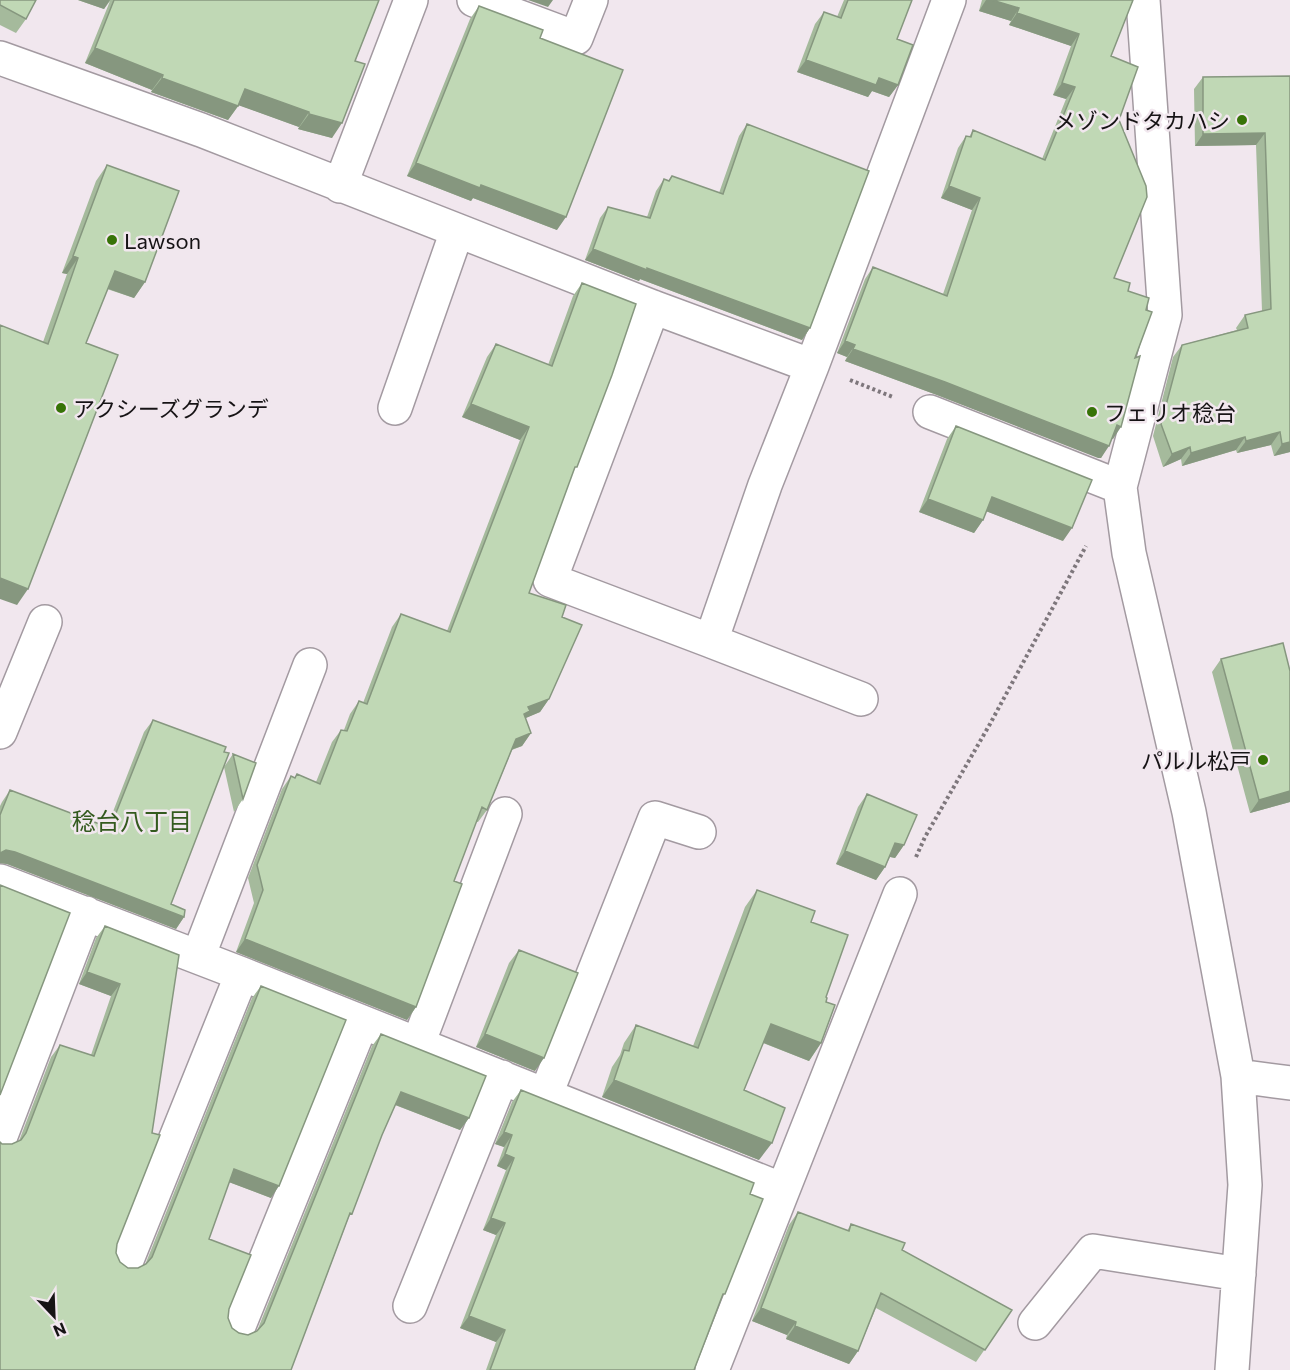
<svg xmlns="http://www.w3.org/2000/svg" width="1290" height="1370" font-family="Commissioner,'Noto Sans JP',sans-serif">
	<rect width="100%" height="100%" fill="#f1e7ee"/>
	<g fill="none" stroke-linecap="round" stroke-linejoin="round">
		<defs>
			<path id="minor" d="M474,0L576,38L591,0
				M1143,0L1165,315L1120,487L1129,553L1189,812L1238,1076L1245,1185L1232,1370
				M0,58L201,130L653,307L812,366L949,0
				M340,186L411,0
				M653,307L550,580L711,641L765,485L812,366
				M395,408L457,231
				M930,412L1120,487
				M711,641L861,699
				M0,732L45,622
				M0,881L242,974L783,1190L712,1370
				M198,957L310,665
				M418,1044L505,814
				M1238,1076L1290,1083
				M546,1094L655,818L699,832
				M0,1138L86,913
				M783,1190L900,894
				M126,1262L242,974
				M410,1306L502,1077
				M1035,1323L1093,1251L1239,1274
				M238,1328L362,1022"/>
		</defs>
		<use href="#minor" stroke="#a39aa1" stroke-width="36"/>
		<path stroke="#7e777c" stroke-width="4" stroke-dasharray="3 3" stroke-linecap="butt" d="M850,380L893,397
			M916,857L925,837L990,724L1086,546"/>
		<use href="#minor" stroke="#fff" stroke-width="33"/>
	</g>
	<path fill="#a5ba9c" d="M0,0L26,19L16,33L0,25Z
		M78,0H379L355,61L332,138L298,129L299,127L239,105L228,120L151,92L152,90L85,63L110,1L104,9Z
		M844,0H912L897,39L898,85L889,97L872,91L868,97L797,72L815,24L824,12L837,17Z
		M982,0H1133L1111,56L1119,120L1114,278L1146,310L1135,358L1113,439H1112L1101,458L937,395L845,361L847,357L837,353L865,279L873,267L943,294L972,210L941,198L958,148L966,136L969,137L973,130L1042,159L1066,99L1053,95L1071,46L1009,25L1011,21L979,11Z
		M479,6L540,38L557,230L473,198L471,201L407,176L470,19Z
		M1290,76V452L1274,456L1271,445L1237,453L1236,450L1182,466L1181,459L1163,467L1153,436L1173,357L1182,345L1237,330L1236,328L1245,315L1262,311L1256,145L1195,146L1194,89L1203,77Z
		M747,124L810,328L802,340L640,279L639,281L585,260L600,218L608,207L647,217L656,191L664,179L719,193L739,136Z
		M107,165L145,282L134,298L107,289L86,343L17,605L43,342L67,274L62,273L96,181Z
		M582,283L573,472L529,593L562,617L549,699L540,712L525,718L531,733L522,746L512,750L487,810L478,822H476L454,881L416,1007L407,1020L236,952L254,903L248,878L282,789L291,776L295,778L297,774L316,782L332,742L341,730H344L350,714L359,701L363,703L392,627L401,614L447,631L520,440L462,417L487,357L496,344L548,365L573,296Z
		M956,426L1063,541L986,511L983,520L974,533L919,512L947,439Z
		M1221,659L1290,671V802L1250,813L1212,672Z
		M153,720L171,904L184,917L176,929L7,864L0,863V806L2,802L10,790L107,827L144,732Z
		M233,754L243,799L234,812L224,767Z
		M867,794L904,845L895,858L890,857L885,867L876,880L836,864L858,807Z
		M757,890L811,922L826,997L821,1043L809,1061L763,1043L744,1090L759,1160L602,1097L612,1067L620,1055L624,1043L636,1025L693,1046L745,907Z
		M105,926L179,955L117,1244L116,1253L120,1262L128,1268H138L145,1265L252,998L261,986L271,1198L229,1182L209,1239L229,1309L228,1318L232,1328L239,1333L248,1335L257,1331L372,1046L381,1034L469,1118L460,1130L395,1105L382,1135L347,1222L291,1370H0L2,1144H12L19,1141L51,1057L60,1045L91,1055L111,996L79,984L96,938Z
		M519,950L535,1071L476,1047L509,963Z
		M521,1090L750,1194L720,1302L694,1370H486L496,1342L460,1328L496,1235L483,1230L506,1170L497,1166L504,1147L495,1144L512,1102Z
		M798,1212L847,1231L851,1224L902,1250L1012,1310L976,1362L876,1308L858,1351L849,1364L786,1339L787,1335L752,1321L789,1225Z"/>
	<path fill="#86977f" d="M78,0H110L104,9Z
		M528,0H553L548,7Z
		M986,0H992L1019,8L1011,21L979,11Z
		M1017,13L1079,34L1071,46L1009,25Z
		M95,48L163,75L152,90L85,63Z
		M806,60L879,78L898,85L889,97L872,91L868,97L797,72Z
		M162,78L238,106L228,120L151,92Z
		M1062,83L1075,87L1066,99L1053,95Z
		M245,89L309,112L299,127L235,104Z
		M309,114L342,123L332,138L298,129Z
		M1265,133L1256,145L1195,146L1203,134Z
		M416,163L481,185L566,217L557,230L473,198L471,201L407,176Z
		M949,186L980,198L972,210L941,198Z
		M593,249L647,268L810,328L802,340L640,279L639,281L585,260Z
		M73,256L78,258L67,274L62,273Z
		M115,271L145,282L134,298L103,287Z
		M845,341L855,345L847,357L837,353Z
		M853,349L945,382L1109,446L1101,458H1098L937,395L845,361Z
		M471,404L529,427L520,440L462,417Z
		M1117,425L1121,427L1113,439L1109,437Z
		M1280,432L1271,445L1237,453L1246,441Z
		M1245,437L1236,450L1182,466L1191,453Z
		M1290,442V452L1274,456L1282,444Z
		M1190,447L1181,459L1163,467L1172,454Z
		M992,497L1072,528L1063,541L983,510Z
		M928,499L983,520L974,533L919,512Z
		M0,578L28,589L17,605L0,599Z
		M549,699L540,712L526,718L521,724L515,727L528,707Z
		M531,733L522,746L507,751L516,739Z
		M1290,791V802L1250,813L1259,800Z
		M895,843L904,845L895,858L886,856Z
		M6,850L15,852L184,917L176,929L7,864L0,863V853Z
		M845,851L885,867L876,880L836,864Z
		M245,939L416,1007L407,1020L236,952Z
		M87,972L120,984L111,996L79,984Z
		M771,1024L821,1043L809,1061L759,1041Z
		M485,1034L544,1058L535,1071L476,1047Z
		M614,1080L772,1143L759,1160L602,1097Z
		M401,1092L469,1118L460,1130L393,1104Z
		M504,1132L512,1135L504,1147L495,1144Z
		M505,1154L514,1158L506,1170L497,1166Z
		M234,1169L279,1186L271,1198L226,1181Z
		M491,1218L505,1223L496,1235L483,1230Z
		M761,1308L796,1322L787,1335L752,1321Z
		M469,1316L505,1330L496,1342L460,1328Z
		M795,1326L858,1351L849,1364L786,1339Z"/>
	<path fill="#c0d8b5" stroke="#86977f" stroke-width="1.5" d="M0,0H36L26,19L0,5Z
		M114,0H379L355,61L365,64L342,123L309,114V112L245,89L238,106L162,78L163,75L95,48Z
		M848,0H912L897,39L913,45L898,85L879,78L876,85L806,60L824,12L841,18Z
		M992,0H1133L1111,56L1138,67L1119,120L1146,186L1147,197L1114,278L1130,283L1128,291L1149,298L1146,310L1152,312L1135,358L1140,356L1121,427L1117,425L1109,446L945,382L853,349L855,345L845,341L873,267L947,296L980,198L949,186L966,136L971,137L973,130L1045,160L1075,87L1062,83L1079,34L1017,13L1019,8Z
		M479,6L543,30L540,38L623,70L566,217L481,185L480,188L416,163Z
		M1290,76V442L1282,444L1280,432L1246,441L1245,437L1191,453L1190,447L1172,454L1161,424L1182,345L1248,328L1245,315L1271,309L1265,133L1203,134V77Z
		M747,124L869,171L810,328L647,268V270L593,249L608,207L650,218L664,179L669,181L672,176L723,194Z
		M107,165L179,191L145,282L115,271L86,343L118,355L28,589L0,578V325L48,344L78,258L73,256Z
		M582,283L636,304L612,375L577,467H575L529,593L566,605L562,617L582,625L549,699L528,707L530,711L524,714L531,733L516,739L487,810L482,807L454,881L462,884L416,1007L245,939L263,890L257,865L291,776L295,778L297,774L320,784L341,730L347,731L359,701L367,704L401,614L450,632L529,427L471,404L496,344L552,366Z
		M956,426L1092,480L1072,528L992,497L983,520L928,499Z
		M1283,643L1290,671V791L1259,800L1221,659Z
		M153,720L226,747L224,752L229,753L171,904L185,910L184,917L15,852L6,850L0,853V815L10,790L110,828Z
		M233,754L256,763L243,799Z
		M867,794L917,815L904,845L895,843L885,867L845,851Z
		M0,885L70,913L0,1095Z
		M757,890L815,911L811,922L848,935L826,997L827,998L826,1002L835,1005L821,1043L771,1024L744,1090L785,1108L772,1143L614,1080L624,1050L629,1051L636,1025L698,1048Z
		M105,926L179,955L152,1133L160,1135L117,1244L116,1253L120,1262L128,1268H138L146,1264L152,1257L261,986L346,1020L279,1186L234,1169L209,1239L251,1255L229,1309L228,1318L232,1328L239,1333L248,1335L257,1331L264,1323L381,1034L486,1076L469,1118L401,1092L382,1135L352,1214L350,1213L291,1370H0V1142L2,1144H12L21,1140L26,1133L60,1045L94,1056L120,984L87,972Z
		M519,950L578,973L544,1058L485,1034Z
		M521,1090L754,1183L750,1194L763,1199L725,1294H723L694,1370H490L505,1330L469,1316L505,1223L491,1218L514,1158L505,1154L512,1135L504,1132Z
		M798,1212L849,1231L851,1224L905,1243L902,1250L1012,1310L985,1350L881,1293L858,1351L795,1326L796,1322L761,1308Z"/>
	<g fill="#377307" stroke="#f1e7ee" stroke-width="2">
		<circle cx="1242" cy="120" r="6"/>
		<circle cx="112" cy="240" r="6"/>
		<circle cx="61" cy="408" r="6"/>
		<circle cx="1092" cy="412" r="6"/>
		<circle cx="1263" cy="760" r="6"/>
	</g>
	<g text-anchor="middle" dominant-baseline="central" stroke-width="5" stroke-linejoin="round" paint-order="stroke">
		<g font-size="22" fill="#161315" stroke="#f1e7ee" text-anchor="start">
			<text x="1230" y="120" text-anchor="end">メゾンドタカハシ</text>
			<text x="124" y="240">Lawson</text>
			<text x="73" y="408">アクシーズグランデ</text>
			<text x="1104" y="412">フェリオ稔台</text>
			<text x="1251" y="760" text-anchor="end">パルル松戸</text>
		</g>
		<g font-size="24" fill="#335a1e" stroke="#f1e7ee">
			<text x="132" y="820">稔台八丁目</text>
		</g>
	</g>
	<g transform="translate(54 1316) rotate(157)" stroke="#f1e7ee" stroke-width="4.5" paint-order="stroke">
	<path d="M0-4.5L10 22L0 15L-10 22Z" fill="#161315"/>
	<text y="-9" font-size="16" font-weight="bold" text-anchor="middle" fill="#161315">N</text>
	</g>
</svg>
